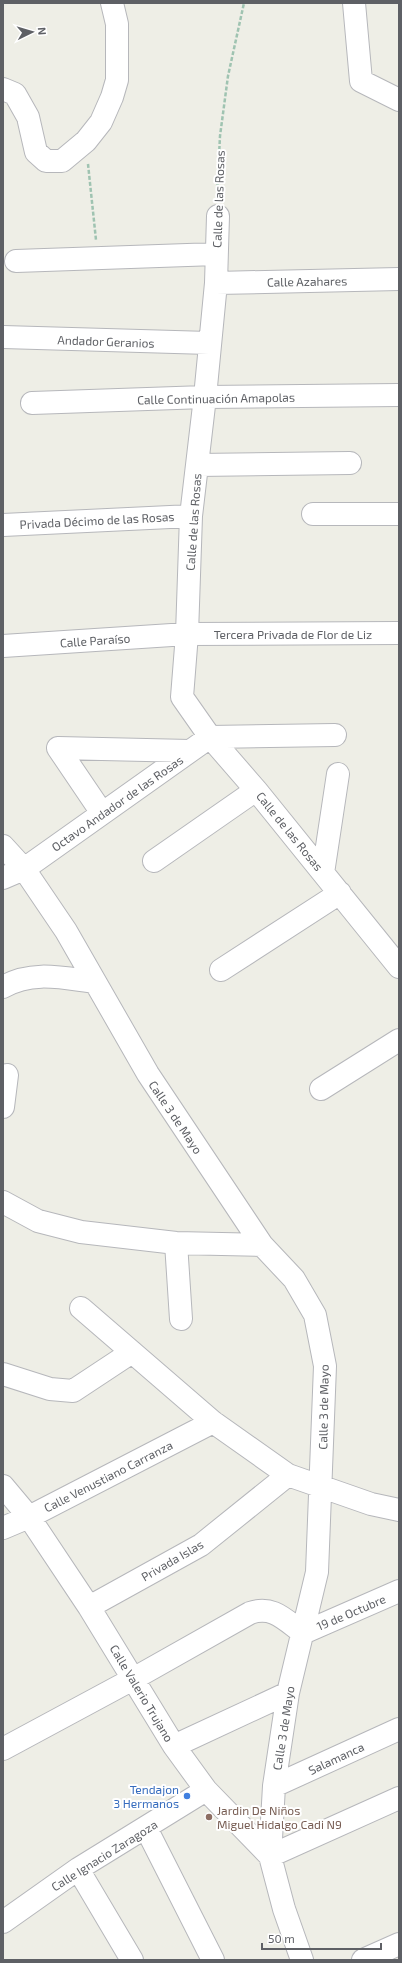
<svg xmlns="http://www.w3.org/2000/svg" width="402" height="1963" font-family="'Exo 2',sans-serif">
	<rect width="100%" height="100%" fill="#eeeee6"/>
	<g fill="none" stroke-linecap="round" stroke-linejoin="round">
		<defs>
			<path id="minor" d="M354,3L361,81L399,100
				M3,89L15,94L28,117L36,152L46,161H62L86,141L101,122L112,97L117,80V24L112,3
				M218,216L216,283L205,397L191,516L187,634L182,697L210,737L256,790L399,967
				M16,261L216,254
				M216,283L399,279
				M3,337L209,343
				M32,403L205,397L399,395
				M197,465L350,463
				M313,514H399
				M3,525L191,516
				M3,646L187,634L399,633
				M58,748L190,751
				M58,748L102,813
				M3,846L24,869L66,931L148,1074L262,1245L294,1279L315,1315L325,1366L317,1572L288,1693L274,1786L270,1856L284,1909L302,1960
				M154,861L256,790
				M323,873L338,774
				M3,878L24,869L210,737L335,735
				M221,970L340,893
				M3,987C32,970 63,978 94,982
				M321,1089L399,1040
				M3,1107L7,1075
				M3,1202L38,1221L81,1232L176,1243L262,1245
				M176,1243L181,1319
				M81,1308L213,1422L288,1475L371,1504L399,1510
				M3,1374L50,1389L73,1391L132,1352
				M3,1486L29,1517L89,1607L174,1746L206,1790L270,1856L399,1798
				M3,1528L29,1517L213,1422
				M89,1607L201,1545L288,1475
				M303,1633L399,1591
				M174,1746L288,1693
				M3,1749L133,1679L250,1613C273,1605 285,1620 303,1633
				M274,1786L399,1729
				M146,1828L213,1960
				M78,1869L132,1960
				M3,1922L78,1869L206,1790
				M363,1960L399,1944"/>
		</defs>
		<use href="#minor" stroke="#b6b7bb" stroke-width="24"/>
		<path stroke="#9fc3b1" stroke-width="2.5" stroke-dasharray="4 2" stroke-linecap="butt" d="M88,164L96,240
			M217,198L220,136L228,76L244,3"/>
		<use href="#minor" stroke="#fff" stroke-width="22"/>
	</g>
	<circle fill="#3f7fe0" stroke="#fff" stroke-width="1.5" cx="187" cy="1796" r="4"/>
	<circle fill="#8d6e63" stroke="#fff" stroke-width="1.5" cx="209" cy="1817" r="4"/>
	<g text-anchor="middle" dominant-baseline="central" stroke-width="4" stroke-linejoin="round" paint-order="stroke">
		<g font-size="12" fill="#5e6065" stroke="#fff">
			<text transform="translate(218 199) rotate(-88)">Calle de las Rosas</text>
			<text transform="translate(307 281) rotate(-1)">Calle Azahares</text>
			<text transform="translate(106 341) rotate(2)">Andador Geranios</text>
			<text transform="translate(216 398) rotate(-1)">Calle Continuación Amapolas</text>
			<text transform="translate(97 520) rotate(-3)">Privada Décimo de las Rosas</text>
			<text transform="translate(193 522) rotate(-86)">Calle de las Rosas</text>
			<text x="293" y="634">Tercera Privada de Flor de Liz</text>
			<text transform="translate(95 640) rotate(-4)">Calle Paraíso</text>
			<text transform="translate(117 803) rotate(-35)">Octavo Andador de las Rosas</text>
			<text transform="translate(290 831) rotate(51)">Calle de las Rosas</text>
			<text transform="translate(176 1117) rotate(56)">Calle 3 de Mayo</text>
			<text transform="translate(323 1407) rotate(-89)">Calle 3 de Mayo</text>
			<text transform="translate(108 1476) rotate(-27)">Calle Venustiano Carranza</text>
			<text transform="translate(172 1560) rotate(-30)">Privada Islas</text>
			<text transform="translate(351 1612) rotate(-23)">19 de Octubre</text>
			<text transform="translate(142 1693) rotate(59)">Calle Valerio Trujano</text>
			<text transform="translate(283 1728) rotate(-81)">Calle 3 de Mayo</text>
			<text transform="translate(336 1758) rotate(-25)">Salamanca</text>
			<text transform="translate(104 1855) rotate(-32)">Calle Ignacio Zaragoza</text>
		</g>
		<g font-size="12" fill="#366cbe" stroke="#fff" text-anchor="end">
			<text x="179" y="1789">Tendajon<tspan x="179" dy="14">3 Hermanos</tspan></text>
		</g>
		<g font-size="12" fill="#785e54" stroke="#fff" text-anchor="start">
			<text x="217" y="1810">Jardin De Niños<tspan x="217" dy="14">Miguel Hidalgo Cadi N9</tspan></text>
		</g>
	</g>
	<rect width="402" height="1963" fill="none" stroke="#5e6065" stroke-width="8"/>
	<g transform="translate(32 32) rotate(85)" stroke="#ffffff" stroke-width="3" paint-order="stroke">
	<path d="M0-3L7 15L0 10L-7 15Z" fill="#5e6065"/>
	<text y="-6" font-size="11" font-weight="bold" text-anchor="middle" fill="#5e6065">N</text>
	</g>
	<path d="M262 1943v6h119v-6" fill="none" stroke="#5e6065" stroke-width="2"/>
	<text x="268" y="1943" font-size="12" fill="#5e6065" stroke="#ffffff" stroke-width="3" paint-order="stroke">50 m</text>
</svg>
